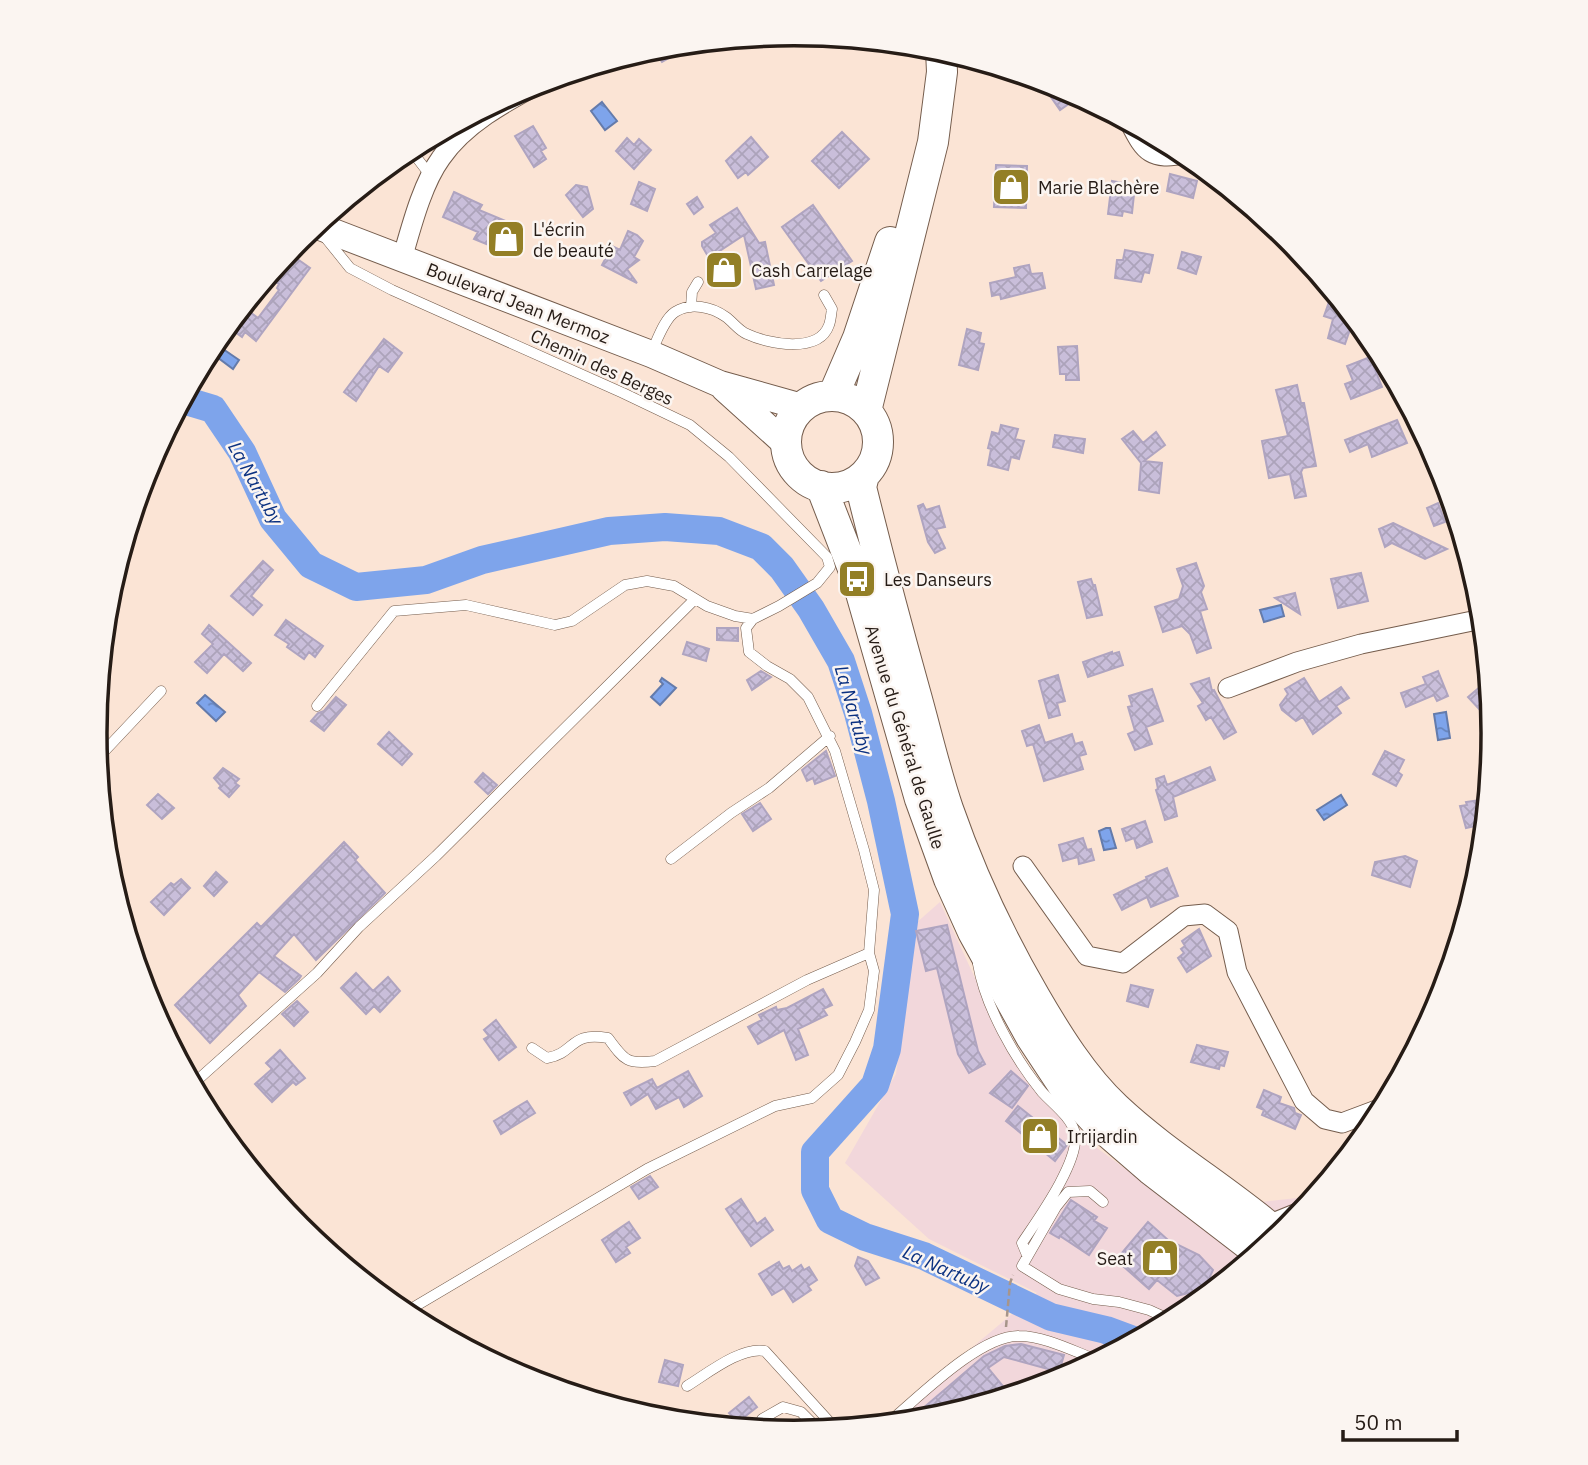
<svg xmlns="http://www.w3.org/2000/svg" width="1588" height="1465" font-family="'IBM Plex Sans',sans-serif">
	<defs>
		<pattern id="water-ripples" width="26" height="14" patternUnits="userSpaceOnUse" patternTransform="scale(1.75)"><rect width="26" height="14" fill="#7ea4eb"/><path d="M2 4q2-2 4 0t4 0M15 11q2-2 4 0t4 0" fill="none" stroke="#6785bd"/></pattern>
		<pattern id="building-cross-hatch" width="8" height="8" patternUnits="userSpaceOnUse" patternTransform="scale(1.75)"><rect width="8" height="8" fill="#c9beda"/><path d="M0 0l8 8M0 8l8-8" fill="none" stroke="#aca3ba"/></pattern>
	</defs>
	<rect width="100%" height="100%" fill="#fbe4d5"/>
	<path fill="#f2d7db" d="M940,902L1007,1048L1097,1148L1183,1211L1314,1196L1288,1227L1182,1314L1061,1379L930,1418L903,1421L894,1413L1037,1293L929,1239L845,1163L896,1074L915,924Z"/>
	<path fill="url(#water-ripples)" stroke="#647bab" stroke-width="2" d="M602,102L617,121L605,130L591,111Z
		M223,349L239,360L233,369L217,357Z
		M1281,605L1284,616L1264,622L1260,610Z
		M662,678L676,688L660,705L651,697L663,684L660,681Z
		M205,695L225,712L216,721L197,703Z
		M1446,712L1450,738L1438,740L1434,714Z
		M1341,795L1347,805L1324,820L1317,810Z
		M1106,828H1110L1116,848L1104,850L1099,831Z"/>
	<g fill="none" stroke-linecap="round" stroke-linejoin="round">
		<path stroke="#7ea4eb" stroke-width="28" d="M183,400L213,409L242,452L273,519L311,565L356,587L426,580L482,560L609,531L665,527L719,531L761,547L782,568L811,609L841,661L858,713L881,801L905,914L887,1049L875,1085L815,1152V1190L830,1220L865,1237L924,1256L1051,1317L1106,1330L1133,1340"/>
	</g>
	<path fill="url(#building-cross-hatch)" stroke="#afa4c0" stroke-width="2" d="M667,46L674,55L662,62L653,48Z
		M1039,80L1062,87L1080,96L1060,110Z
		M533,126L546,148L541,151L546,159L534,167L515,136Z
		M842,132L869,159L839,188L812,161Z
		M751,137L768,157L748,175L746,172L738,178L726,161Z
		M627,138L634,145L639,139L651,150L634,169L616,151Z
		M996,165L1027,166L1026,208L994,207Z
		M1170,174L1197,181L1193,198L1167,191Z
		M1112,181L1135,185L1132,213L1123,211L1122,216L1108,214Z
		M639,182L655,189L647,211L631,204Z
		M576,185L587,187L593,209L583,217L566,195Z
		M454,192L482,205L479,210L513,224L512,227L520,231L511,254L474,239L478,232L443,217Z
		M697,197L703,207L694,214L687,204Z
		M813,205L852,261L821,281L782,227Z
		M737,208L759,243L765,242L774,285L756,289L744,235L709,258L702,246V242L716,233L710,225Z
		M628,231L637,235L643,241L634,257L639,260L627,269L637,283L602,265L612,246L620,250Z
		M1125,250L1153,255L1149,273L1144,272L1141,282L1115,278L1117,260H1123Z
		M1182,252L1201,257L1196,274L1178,268Z
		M296,258L310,268L256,341L245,332L242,337L227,326L243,307L258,318L279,290L277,288L279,284L277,283Z
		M1029,265L1031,274L1042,273L1045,288L1001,299L1000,294L992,296L990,283L1016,277L1014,268Z
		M1330,299L1342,303L1354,318L1345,344L1328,338L1333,319L1324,316Z
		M967,329L981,333L979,343L984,344L978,370L959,365Z
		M384,339L402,353L388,372L379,366L356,401L344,392Z
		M1077,346L1079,380H1066V374H1060L1058,347Z
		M1370,357L1382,387L1351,399L1345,384L1353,381L1347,366Z
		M1297,385L1301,403H1304L1316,466L1303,468L1301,472L1306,496L1295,498L1290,474L1269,478L1262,441L1288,436L1276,390Z
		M1397,420L1407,443L1372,457L1368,444L1350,452L1345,440Z
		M1001,425L1018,429L1015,439L1024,441L1019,459L1011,457L1008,470L988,465L991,449L988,448L992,432L999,434Z
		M1133,431L1143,443L1156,432L1165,445L1144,461L1162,463L1159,493L1139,490L1141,463L1122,439Z
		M1055,435L1085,439L1083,453L1053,447Z
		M1438,503L1445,522L1434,526L1427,508Z
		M923,504L926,510L939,506L945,527L936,529L945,548L935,553L928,542L918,506Z
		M1393,523L1447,549L1425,559L1392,543L1385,547L1379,529Z
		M263,561L273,570L251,596L262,605L253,615L231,596Z
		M1196,563L1204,586L1201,592L1207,609L1200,611L1211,648L1197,653L1190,634L1182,626L1163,632L1155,607L1179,599L1183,586L1177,569Z
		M1361,573L1368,601L1338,608L1331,579Z
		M1091,579L1093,585H1095L1102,615L1087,618L1078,582Z
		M1295,593L1300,614L1275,598Z
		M286,620L323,646L315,657L309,652L304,659L287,647L289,644L275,635Z
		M209,625L251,663L243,671L224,654L207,673L195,662L213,644L202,634Z
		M717,628H738V641L717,640Z
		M687,642L709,649L706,661L683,654Z
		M1112,652V654L1119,652L1123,665L1088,677L1083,662Z
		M761,671L771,677L752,690L747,680Z
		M1438,671L1448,696L1437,701L1434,695L1406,707L1401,693L1426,684L1423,677Z
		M1058,675L1065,701L1057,703L1060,715L1049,718L1039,681Z
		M1209,678L1212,691L1214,690L1236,732L1224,739L1211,717L1206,720L1198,706L1203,703L1191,684Z
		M1304,678L1319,702L1341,687L1349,698L1336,706L1341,713L1313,734L1303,717L1296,721L1282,710L1280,705L1288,694L1285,689Z
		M1488,680L1489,692L1492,723L1468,697Z
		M1152,689L1163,721L1146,727L1152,744L1135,750L1128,734L1135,731L1128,707L1132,706L1129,696Z
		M336,697L346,705L324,731L311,721L318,713L324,711Z
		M1039,725L1045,743L1072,734L1075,744L1082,742L1086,754L1079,756L1083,769L1044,781L1033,744L1027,746L1022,731Z
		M389,732L412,754L402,765L378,744Z
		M826,751L835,776L815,784L813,778L807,781L802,770Z
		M1385,751L1404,760L1398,772L1402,775L1396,786L1373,774Z
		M1210,767L1215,780L1173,797L1177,816L1165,820L1156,790L1158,789L1156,779L1164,776L1167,785Z
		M223,768L239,779L235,783L239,786L229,797L219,788L221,786L214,778Z
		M483,773L497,785L488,794L475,782Z
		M158,794L174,808L162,819L147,805Z
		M1487,799L1484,824L1466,828L1460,806L1467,805L1466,802Z
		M760,803L771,819L753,831L742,814Z
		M1145,821L1152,842L1137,848L1134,838L1126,841L1122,829Z
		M1083,838L1087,850L1091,849L1094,860L1079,864L1078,857L1063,861L1059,845Z
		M344,842L358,857L355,860L385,893L316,960L294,934L274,956L301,976L299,979L285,992L259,972L238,995L246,1006L210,1043L175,1005L257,923L261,927Z
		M1405,856L1417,861L1410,887L1372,875L1375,862Z
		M1469,861L1480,864L1470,902L1462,900Z
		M1167,868L1178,896L1151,907L1147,897L1122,910L1114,895L1147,879L1146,877Z
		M216,872L227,882L214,896L204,886Z
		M181,879L190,888L164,915L151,902L171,883L174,885Z
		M947,925L978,1051L985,1064L969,1073L958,1054L937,968L926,971L916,931Z
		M1199,929L1211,956L1187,972L1178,958L1184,953L1181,949L1185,946L1182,941Z
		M356,973L373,991L388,977L400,991L380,1012L374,1006L366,1014L341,988Z
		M1131,985L1153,990L1148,1007L1127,1001Z
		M823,989L832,1005L823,1009L827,1015L798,1029L808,1055L796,1060L784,1030L758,1044L748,1027L762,1020L759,1015L776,1007L777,1010L787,1008Z
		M297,1001L308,1012L294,1026L282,1014Z
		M496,1020L516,1047L499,1060L484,1039L489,1036L484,1030Z
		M1197,1045L1228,1052L1224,1066L1220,1065L1219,1069L1191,1062Z
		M280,1050L305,1078L296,1085L293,1082L272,1102L255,1084L272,1069L266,1063Z
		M688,1071L702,1096L684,1107L679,1097L656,1109L648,1094L631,1105L624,1093L652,1079L657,1088Z
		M1011,1071L1028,1086L1012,1108L990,1093Z
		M1264,1090L1281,1097L1279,1103L1294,1108L1295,1113L1301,1115L1295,1129L1262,1115L1264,1110L1257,1107Z
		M527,1101L535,1113L501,1134L494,1121Z
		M1018,1106L1067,1145L1055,1161L1006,1121Z
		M650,1176L658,1187L639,1199L631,1187Z
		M741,1199L757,1224L765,1218L773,1230L751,1246L726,1209Z
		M1071,1200L1097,1217L1094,1221L1107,1228L1089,1255L1060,1236L1059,1238L1050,1233Z
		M629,1222L640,1238L626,1247L630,1253L616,1262L602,1240Z
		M1148,1222L1168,1240L1199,1255L1213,1270L1207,1283L1200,1290L1177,1296L1157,1280L1149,1289L1116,1260Z
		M858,1257L868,1261L879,1278L866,1285L855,1266Z
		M779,1262L783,1269L789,1266L792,1271L801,1265L804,1270L809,1267L817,1280L808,1286L811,1290L793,1302L784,1288L772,1295L759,1274Z
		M1021,1344L1064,1355L1059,1372L1004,1357L988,1368L1006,1390L997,1398L930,1418L908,1421L984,1356L1005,1346Z
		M665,1360L683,1365L678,1386L659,1382Z
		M749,1397L757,1407L738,1422L729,1413Z"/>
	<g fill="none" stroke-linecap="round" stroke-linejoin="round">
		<defs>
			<path id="service" d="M410,149L430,175
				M691,307L692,292L698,282
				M651,353C657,341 664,319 675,312C691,302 712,307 726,317C733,322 739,331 747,334C768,344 819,354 829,325C831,320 831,314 832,309L824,295
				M317,706L394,611L466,605L555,625L572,621L625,585L647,581L674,586L707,606L735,616L753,619L779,606L817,583L830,567L827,557L729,457L690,425L623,393L392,290L350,268L325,237
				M97,759L161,691
				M671,859L731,813L769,788L830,736
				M978,964C985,1006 1015,1059 1042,1092C1053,1104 1071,1117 1075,1133C1080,1161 1038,1219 1022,1243L1027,1255
				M532,1048L547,1058C576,1053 569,1031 608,1038C624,1060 627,1065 655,1061L807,980L869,953
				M193,1084L317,973L359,927L436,856L695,599
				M1103,1202L1090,1191L1068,1192L1056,1207L1022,1266L1059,1289L1093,1299L1119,1302L1149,1310L1171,1320
				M404,1313L647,1169L775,1106L812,1098L838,1075L855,1042L869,1010L874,971L869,953L874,890L864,850L835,751L808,697L790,679L767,666L749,652L746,628L753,619
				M687,1386C708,1373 742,1346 765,1351L835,1428
				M762,1419L783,1407L801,1412L818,1429
				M889,1422C919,1397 980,1335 1019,1336C1045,1336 1073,1351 1097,1360"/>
			<path id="minor" d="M1130,123C1145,153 1151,160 1186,154
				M402,259C411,228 422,184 441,158C465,123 507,101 544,81
				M1228,688L1297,662L1361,644L1482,619
				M1023,866L1087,956L1123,963L1184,916L1205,914L1228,931L1237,972L1304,1101L1325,1119L1342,1123L1382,1108
				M1268,1225L1300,1212"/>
			<path id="secondary" d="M315,225L651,354L720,384L802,407
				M724,388L786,444"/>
			<path id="primary" d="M833,396L858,338L890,242
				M786 442a46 46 0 1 1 92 0a46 46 0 1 1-92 0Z
				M866,411L933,142L942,72L941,50
				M864,475L861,487C878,556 896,624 915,692C926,731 935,771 948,809C971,875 1000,937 1035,997C1057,1035 1083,1077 1116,1108C1166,1155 1227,1190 1279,1235
				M821,486L857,579L920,799L949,879L973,932L1031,1037L1064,1087L1098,1124L1150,1169L1258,1252"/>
		</defs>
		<use href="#service" stroke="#745c4c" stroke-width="11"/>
		<use href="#minor" stroke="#745c4c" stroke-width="21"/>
		<use href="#secondary" stroke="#745c4c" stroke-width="28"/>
		<use href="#primary" stroke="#745c4c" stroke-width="32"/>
		<path stroke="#a7958a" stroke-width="2.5" stroke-dasharray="7 3.5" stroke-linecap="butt" d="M1006,1327L1010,1283L1013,1275"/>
		<use href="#service" stroke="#fff" stroke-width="10"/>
		<use href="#minor" stroke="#fff" stroke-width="19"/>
		<use href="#secondary" stroke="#fff" stroke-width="26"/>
		<use href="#primary" stroke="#fff" stroke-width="30"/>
	</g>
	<defs>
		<symbol id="shop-square" viewBox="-11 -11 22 22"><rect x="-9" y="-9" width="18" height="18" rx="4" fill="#937f26" stroke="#fbf5f1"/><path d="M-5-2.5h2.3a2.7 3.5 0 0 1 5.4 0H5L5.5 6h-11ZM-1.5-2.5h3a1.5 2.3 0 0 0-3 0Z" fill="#fff"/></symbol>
		<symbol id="bus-square" viewBox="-11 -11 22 22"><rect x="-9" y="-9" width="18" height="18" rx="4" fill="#937f26" stroke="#fbf5f1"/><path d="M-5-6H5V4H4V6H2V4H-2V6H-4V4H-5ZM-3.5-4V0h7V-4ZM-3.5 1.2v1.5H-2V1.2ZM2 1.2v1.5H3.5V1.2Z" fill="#fff"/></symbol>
	</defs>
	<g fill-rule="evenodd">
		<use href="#shop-square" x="989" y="165" width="44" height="44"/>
		<use href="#shop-square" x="484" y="217" width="44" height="44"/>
		<use href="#shop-square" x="702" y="248" width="44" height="44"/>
		<use href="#bus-square" x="835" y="557" width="44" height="44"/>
		<use href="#shop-square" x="1018" y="1114" width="44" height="44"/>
		<use href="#shop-square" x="1138" y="1236" width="44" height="44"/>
	</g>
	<g text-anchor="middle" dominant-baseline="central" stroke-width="5" stroke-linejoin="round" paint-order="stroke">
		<g font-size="18" fill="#261c16" stroke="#fbf5f1" text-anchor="start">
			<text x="1038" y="187">Marie Blachère</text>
			<text x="533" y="229">L'écrin<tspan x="533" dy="21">de beauté</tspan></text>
			<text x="751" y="270">Cash Carrelage</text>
			<text x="884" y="579">Les Danseurs</text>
			<text x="1067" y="1136">Irrijardin</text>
			<text x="1133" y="1258" text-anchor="end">Seat</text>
		</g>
		<g font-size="18" fill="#261c16" stroke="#fbf5f1">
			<text transform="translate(518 303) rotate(21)">Boulevard Jean Mermoz</text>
			<text transform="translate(602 367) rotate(25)">Chemin des Berges</text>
			<text transform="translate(905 737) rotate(73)">Avenue du Général de Gaulle</text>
		</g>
		<g font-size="19" font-style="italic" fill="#0b3181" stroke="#fbf5f1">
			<text transform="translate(256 483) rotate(61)">La Nartuby</text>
			<text transform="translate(854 710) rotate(74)">La Nartuby</text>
			<text transform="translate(946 1269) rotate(24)">La Nartuby</text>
		</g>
	</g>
	<path d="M0 0H1588V1465H0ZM107 733a687 687 0 1 1 1374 0a687 687 0 1 1-1374 0Z" fill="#fbf5f1" fill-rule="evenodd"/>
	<path fill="none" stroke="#261c16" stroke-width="3.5" d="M107 733a687 687 0 1 1 1374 0a687 687 0 1 1-1374 0Z"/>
	<path d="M1343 1430v10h114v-10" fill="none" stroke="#261c16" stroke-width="3.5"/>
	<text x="1354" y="1430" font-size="21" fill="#261c16" stroke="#fbf5f1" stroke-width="5" paint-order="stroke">50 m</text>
</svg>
